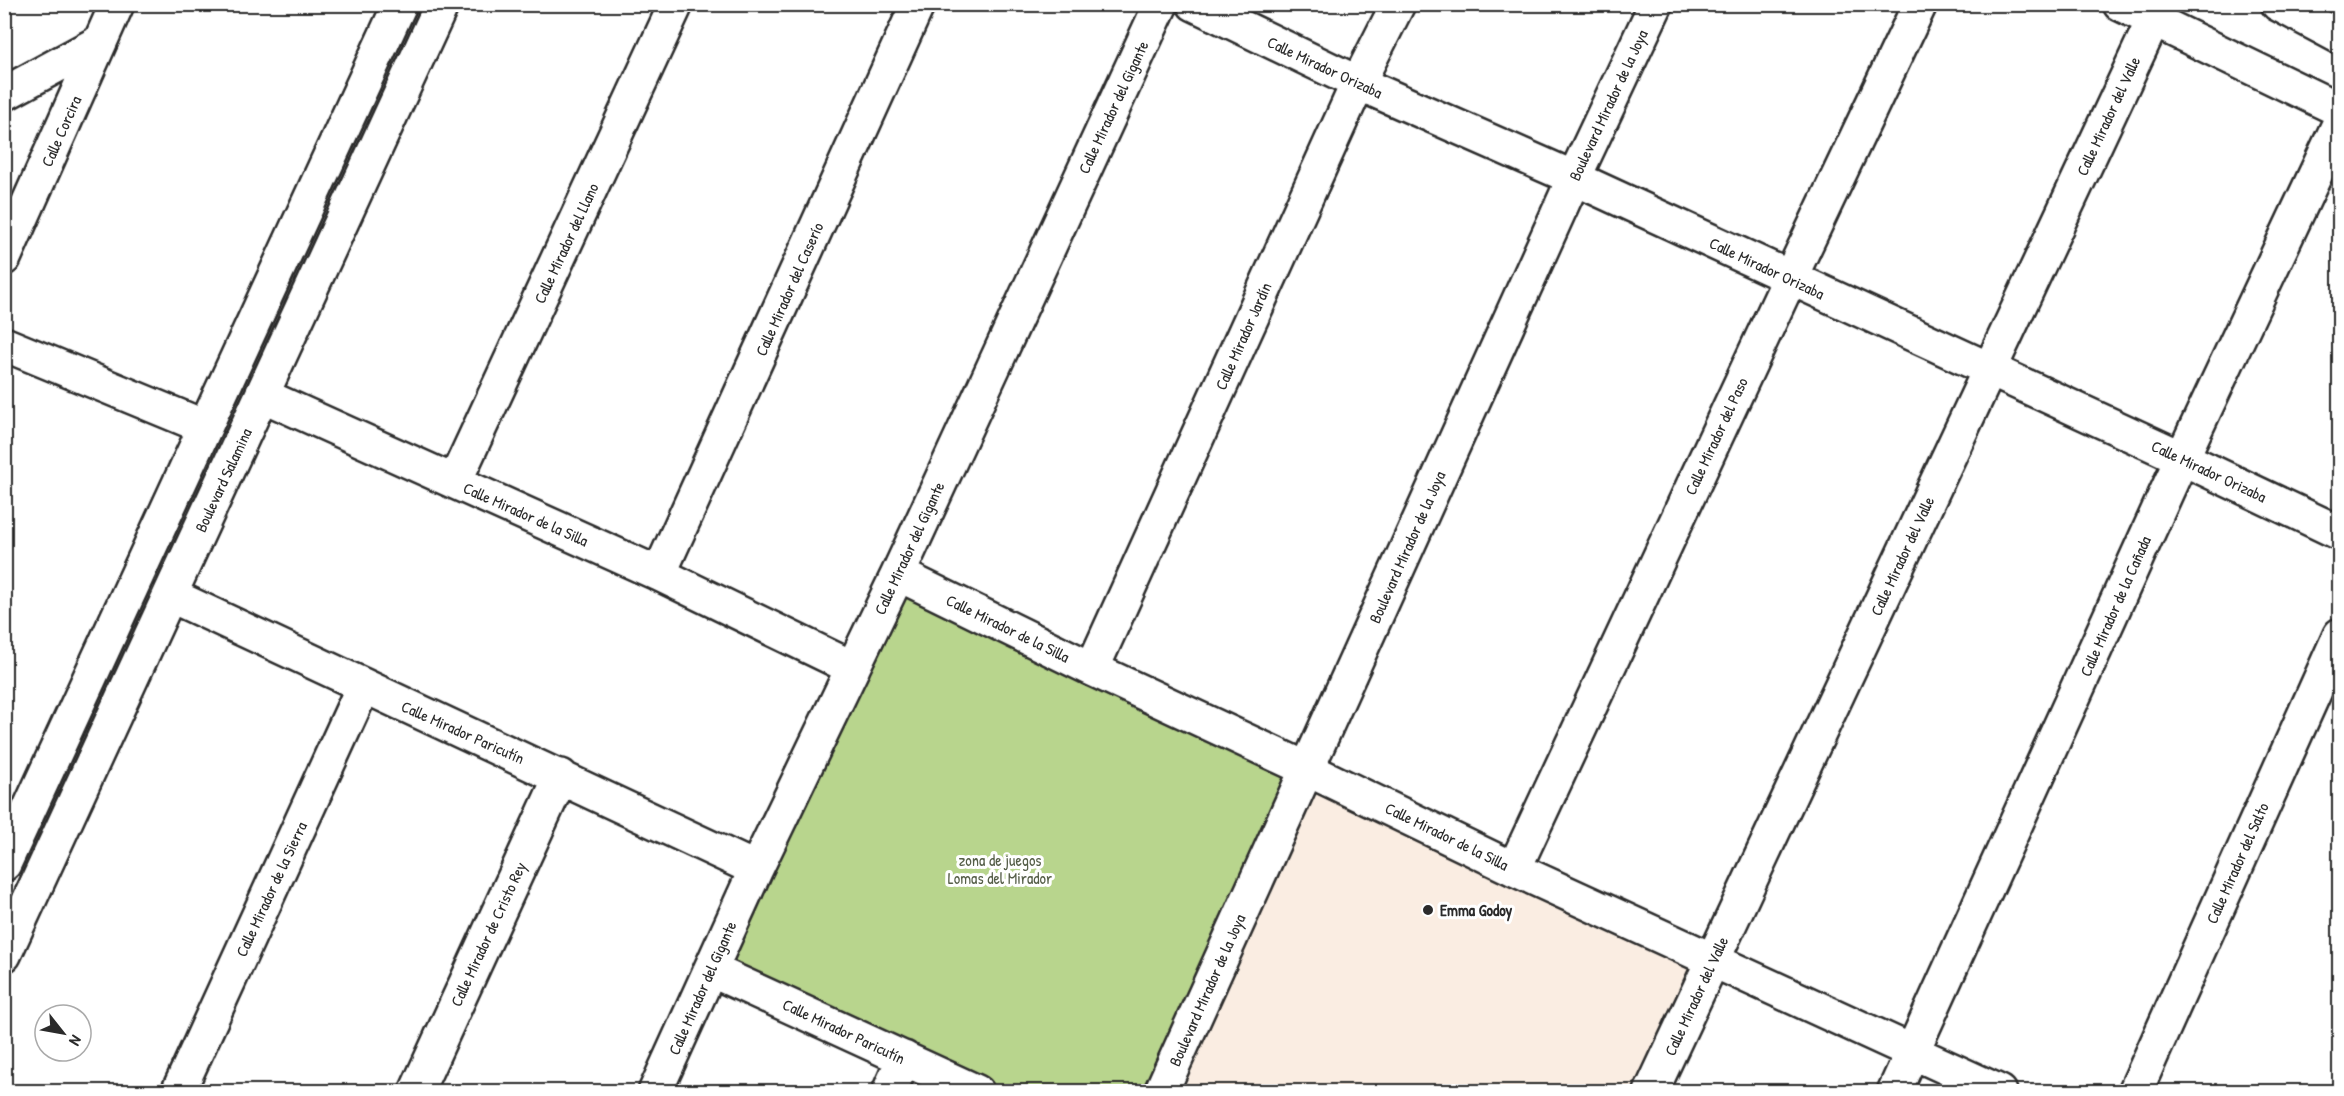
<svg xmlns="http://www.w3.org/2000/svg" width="2344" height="1096" font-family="'Patrick Hand',sans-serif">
	<rect width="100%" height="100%" fill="#fff"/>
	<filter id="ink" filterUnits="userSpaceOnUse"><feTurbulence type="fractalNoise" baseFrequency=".0167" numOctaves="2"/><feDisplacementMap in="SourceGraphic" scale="12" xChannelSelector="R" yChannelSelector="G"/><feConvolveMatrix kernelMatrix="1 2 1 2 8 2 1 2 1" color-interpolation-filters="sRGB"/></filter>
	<g filter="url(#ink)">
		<path fill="#faede2" d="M1307,773L1711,957L1648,1091L1167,1092Z"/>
		<path fill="#b8d58d" stroke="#72805c" stroke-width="1.5" d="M887,580L1307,773L1167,1091H967L706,974Z"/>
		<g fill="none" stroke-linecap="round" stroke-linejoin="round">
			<defs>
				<path id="minor" d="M1194,4L1358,83L1574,178L2182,458L2340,533
					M2120,4L2340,110
					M2278,4L2340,37
					M4,94L100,42
					M4,258L117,4
					M4,344L205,427
					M262,395L659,574L853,668
					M455,481L676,4
					M659,574L918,4
					M898,574L1092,669L1307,769L1514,869L2000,1092
					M170,595L756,869
					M1092,669L1358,83L1398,4
					M4,864L400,4
					M1514,869L1790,278L1920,4
					M4,955L442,4
					M711,970L977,1092
					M178,1092L363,687
					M416,1092L561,776
					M655,1092L756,869L898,574L1161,4
					M889,1092L904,1058
					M1161,1092L1574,178L1656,4
					M1651,1092L2153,21
					M1894,1092L2182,458L2340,122
					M2135,1092L2340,635"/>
			</defs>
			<use href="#minor" stroke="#2b2b2b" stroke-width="38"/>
			<use href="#minor" stroke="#fff" stroke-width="33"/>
		</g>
	</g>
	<circle fill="#2b2b2b" stroke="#fff" stroke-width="2" cx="1428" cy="910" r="6"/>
	<g text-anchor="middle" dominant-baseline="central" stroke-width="6" stroke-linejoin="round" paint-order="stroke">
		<g font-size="16" fill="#2b2b2b" stroke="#fff">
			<text transform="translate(1325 67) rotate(25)">Calle Mirador Orizaba</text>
			<text transform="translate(1608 105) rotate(-65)">Boulevard Mirador de la Joya</text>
			<text transform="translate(1113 107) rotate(-65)">Calle Mirador del Gigante</text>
			<text transform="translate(2108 116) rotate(-65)">Calle Mirador del Valle</text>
			<text transform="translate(61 131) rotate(-66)">Calle Corcira</text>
			<text transform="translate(566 243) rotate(-65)">Calle Mirador del Llano</text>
			<text transform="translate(1767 268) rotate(25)">Calle Mirador Orizaba</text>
			<text transform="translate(789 289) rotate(-66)">Calle Mirador del Caserío</text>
			<text transform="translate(1243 336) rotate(-66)">Calle Mirador Jardín</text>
			<text transform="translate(1716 436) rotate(-65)">Calle Mirador del Paso</text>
			<text transform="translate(2209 471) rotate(25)">Calle Mirador Orizaba</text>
			<text transform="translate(223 480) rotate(-65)">Boulevard Salamina</text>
			<text transform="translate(526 514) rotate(24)">Calle Mirador de la Silla</text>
			<text transform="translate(1407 547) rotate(-66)">Boulevard Mirador de la Joya</text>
			<text transform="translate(909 548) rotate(-65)">Calle Mirador del Gigante</text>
			<text transform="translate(1902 556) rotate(-65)">Calle Mirador del Valle</text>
			<text transform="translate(2115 606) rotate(-66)">Calle Mirador de la Cañada</text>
			<text transform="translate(1008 628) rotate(26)">Calle Mirador de la Silla</text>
			<text transform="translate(463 732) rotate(24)">Calle Mirador Paricutín</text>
			<text transform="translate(1447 836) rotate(26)">Calle Mirador de la Silla</text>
			<text transform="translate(2237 863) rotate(-66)">Calle Mirador del Salto</text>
			<text transform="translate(271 889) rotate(-65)">Calle Mirador de la Sierra</text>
			<text transform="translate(488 934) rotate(-65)">Calle Mirador de Cristo Rey</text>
			<text transform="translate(702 988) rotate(-66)">Calle Mirador del Gigante</text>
			<text transform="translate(1207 990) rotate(-66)">Boulevard Mirador de la Joya</text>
			<text transform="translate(1696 996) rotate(-65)">Calle Mirador del Valle</text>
			<text transform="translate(844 1031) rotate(25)">Calle Mirador Paricutín</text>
		</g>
		<g font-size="16" fill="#555e48" stroke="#fff">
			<text x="1000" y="860">zona de juegos<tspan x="1000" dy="18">Lomas del Mirador</tspan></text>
		</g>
		<g font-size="16" font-weight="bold" fill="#2b2b2b" stroke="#fff" text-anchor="start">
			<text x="1440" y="910">Emma Godoy</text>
		</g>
	</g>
	<rect width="2344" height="1096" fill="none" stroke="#fff" stroke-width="24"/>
	<rect x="12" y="12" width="2320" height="1072" fill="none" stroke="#2b2b2b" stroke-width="2" filter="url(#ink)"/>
	<g transform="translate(63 1033) rotate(121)"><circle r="28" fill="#ffffff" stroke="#aaaaaa" stroke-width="1.5"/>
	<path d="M0-4.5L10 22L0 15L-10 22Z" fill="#2b2b2b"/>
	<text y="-9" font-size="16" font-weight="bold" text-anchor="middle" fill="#2b2b2b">N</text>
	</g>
</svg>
